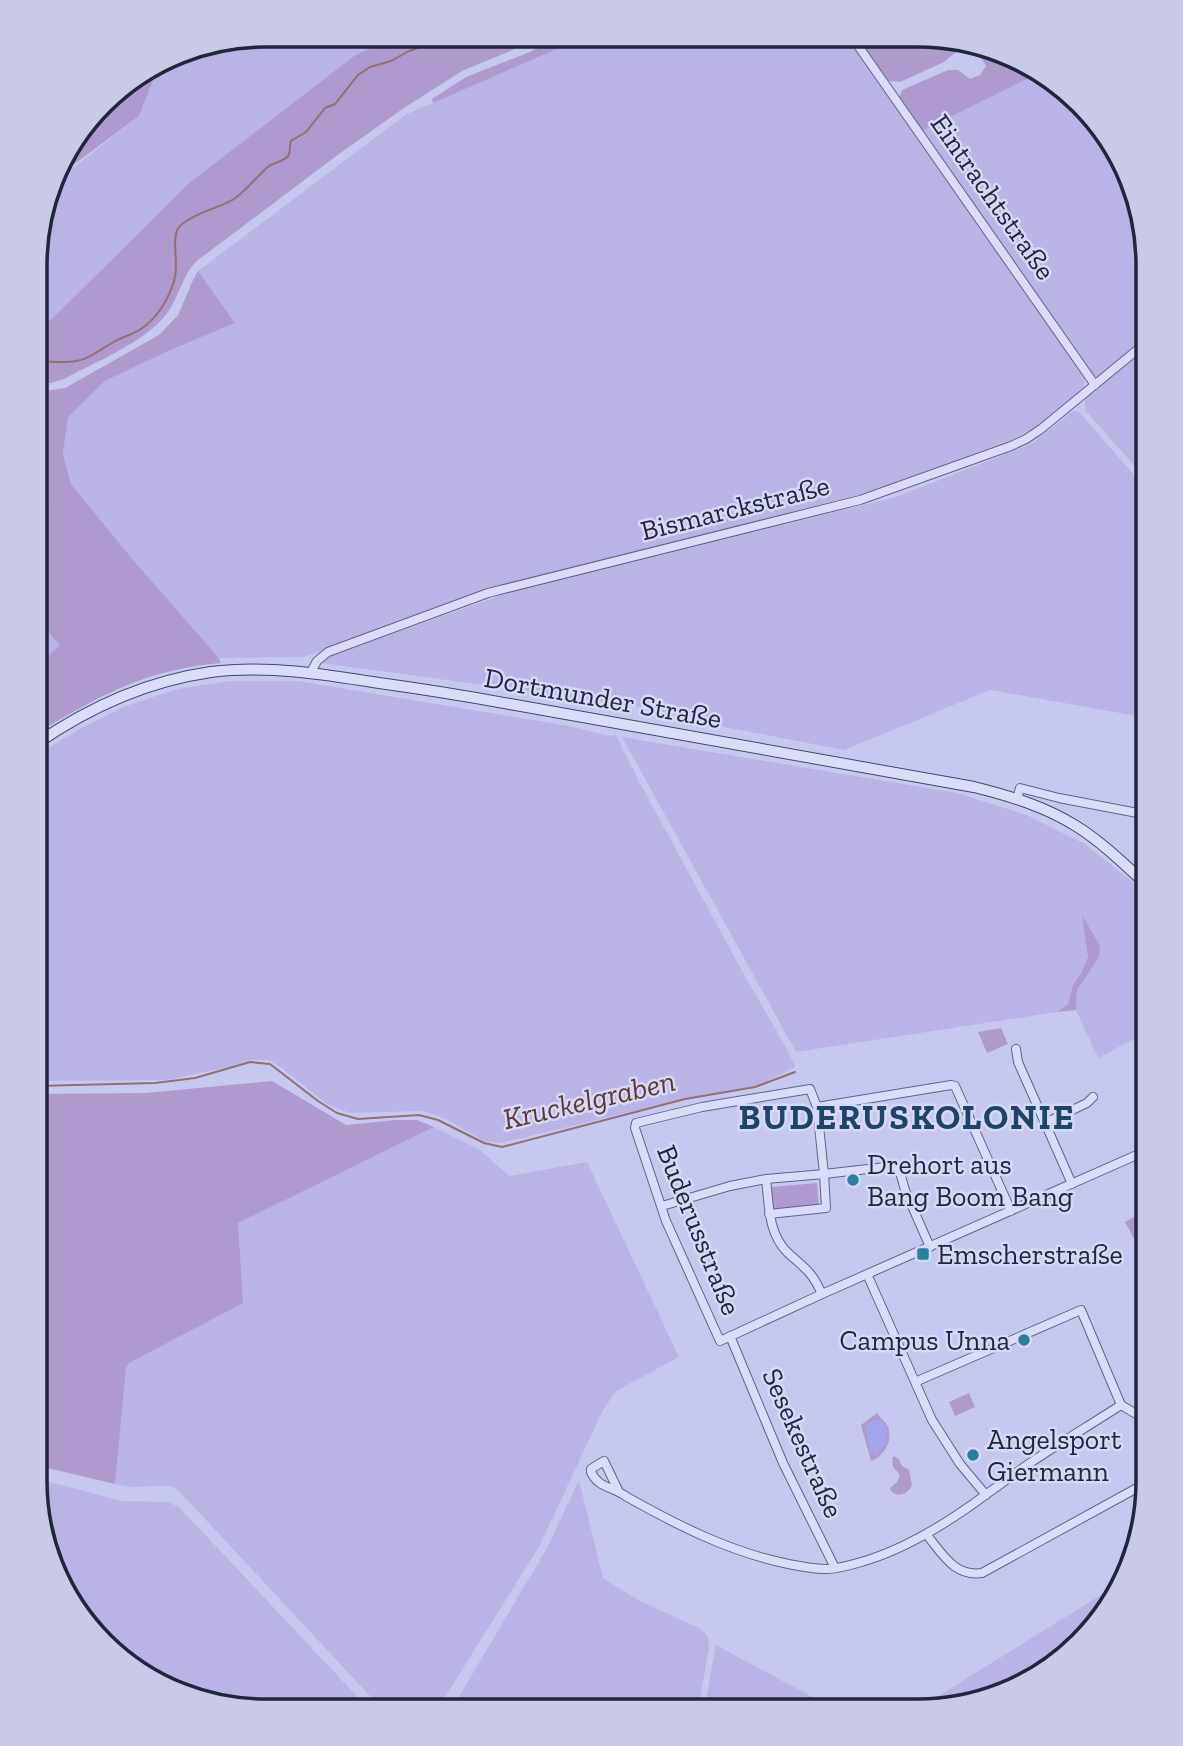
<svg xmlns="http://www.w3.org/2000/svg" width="1183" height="1746" font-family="'Zilla Slab',serif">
	<rect width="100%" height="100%" fill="#c7c8f0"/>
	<path fill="#bab4e6" d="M265,35H398L354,56L189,183L50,322L37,314V235L55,182L139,116L159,66L191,47Z
		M587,36L847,37L1081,369L1085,380L1084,388L1038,425L1014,439L885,486L846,498L502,586L304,657L219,658L134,561L71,484L63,454L68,417L105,381L166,352L235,323L198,271L407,114Z
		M1037,74L1058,82L1130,177L1148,265V337L1100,376H1094L1090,373L922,131Z
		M1148,347V481L1086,411L1084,398Z
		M1073,411L1079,412L1148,491V718L990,690L844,750L714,725L637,706L322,663L330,656L499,596L896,497L1031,444Z
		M36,619L61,645L36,667Z
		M230,681H298L569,726L609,736L616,735L641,785L736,960L789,1053L795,1067L755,1087L685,1099L501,1143L484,1141L448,1120L424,1111L350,1113L327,1104L282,1068L268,1060H250L228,1067L167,1080L36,1081V755L80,729L123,707L177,689Z
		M622,737L957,793L1027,815L1083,843L1133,882L1148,896V1038L1145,1033L1098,1058L1076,1010L1077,990L1099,956L1083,918L1088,957L1081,973L1073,985L1068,1004L1057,1012L796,1052Z
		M434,1127L479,1149L509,1176L587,1162L679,1357L616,1391L603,1410L539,1547L437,1710L382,1709L179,1491L170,1486L131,1487L115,1484L124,1374L126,1367L237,1223Z
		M35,1478L122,1501L168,1502L179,1507L369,1709H235L125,1664L53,1569Z
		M578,1482L580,1484L603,1578L640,1601L701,1629L708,1637L709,1648L698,1710H451L547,1548Z
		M1117,1585L1109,1609L1058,1663L1006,1693L914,1711Z
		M716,1645L818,1700L812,1711L704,1710Z"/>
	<path fill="#af9acf" d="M398,35L543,36L522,46L462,71L401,110L339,154L198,260C181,276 179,299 165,316C144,342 94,363 64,379L51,383L37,382V314L50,321L189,183L354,56Z
		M561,36H587L433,103L432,99L466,77L530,52Z
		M860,37H948L970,46L960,49L944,62L900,82L888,81L859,41Z
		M975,48L1037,74L922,131L899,98L902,90L948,70H958L970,79L980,75L986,66Z
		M159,66L139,116L57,177L66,150L114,92Z
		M198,271L235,323L166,352L105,381L68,417L63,454L71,484L134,561L219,658L221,663C152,669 108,691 49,726L36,715V667L60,645L36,619L37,389L45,391L65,388L159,335L178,315L193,280Z
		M1082,915L1100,946L1099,957L1077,990L1076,1010L1057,1012L1068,1004L1073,985L1081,973L1088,957Z
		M1001,1028L1008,1044L987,1053L978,1032Z
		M272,1081L346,1125L396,1120H417L434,1127L238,1223L243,1303L129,1363L126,1367L115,1484L35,1465L36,1094L146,1093Z
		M817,1183L819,1207L773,1211L771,1187Z
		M1148,1195V1263H1147L1125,1222L1142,1213L1137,1200Z
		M969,1393L975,1407L955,1416L949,1402Z
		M877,1413C880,1417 886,1422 888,1427C893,1442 884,1456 871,1461L861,1425Z
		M894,1456L899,1459L902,1466L909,1470L912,1485L910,1489C905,1495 897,1497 891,1491L890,1488L897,1482L900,1475L893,1467L892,1458Z"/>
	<path fill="#a4a4ec" d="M875,1419L883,1422L887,1429L885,1445L876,1455L870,1450L865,1428L867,1424Z"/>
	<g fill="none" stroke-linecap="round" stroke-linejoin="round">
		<path stroke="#936f6e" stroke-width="2" d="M486,36C500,42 509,44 523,36
			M37,359C45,362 50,362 58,362C86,363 89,356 112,343C121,337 132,335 141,329C157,318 168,300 174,281C180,264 169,235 181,225C196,212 217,209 234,199C247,190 257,176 269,166C275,162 283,162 288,156C291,152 289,146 291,141L306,132L325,108L335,104L358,75L370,67L391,61L409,51L453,36
			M36,1086L155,1083L195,1078L250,1062L270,1064L318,1101L337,1113L358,1119L419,1115L438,1120L484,1143L502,1147L685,1099L755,1087L795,1072"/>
		<defs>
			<path id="minor" d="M852,37L1095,385
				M311,672L317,661L328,652L488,593L860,500L1011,446L1026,439L1041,429L1148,341
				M36,720L49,735
				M1017,799L1020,788L1059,798L1148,815
				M1016,1049L1018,1062L1072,1184
				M817,1107L951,1085L955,1086L1011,1211
				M1045,1123L1087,1103L1093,1097
				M662,1206L730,1186L766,1179
				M769,1214L826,1208L824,1174L894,1166L899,1169L905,1190L930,1247
				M867,1274L932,1420L960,1464L986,1495
				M822,1294C811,1270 805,1269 787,1252C768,1233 769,1204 766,1179L824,1174L817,1107L810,1089L702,1107L636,1123L635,1128L666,1221L720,1341L822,1294L1148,1150
				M730,1336L783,1463L835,1568
				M915,1382L1081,1310L1121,1405
				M1121,1405L1148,1421
				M618,1490L604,1461L591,1469V1472C599,1489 613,1486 627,1497C677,1525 728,1551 784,1563C798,1566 812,1569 826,1569C840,1569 854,1564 868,1560C911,1546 952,1520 988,1493C1001,1484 1014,1474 1027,1465C1058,1444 1090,1425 1121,1405
				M926,1534C942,1553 954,1577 982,1573L1137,1488L1147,1479"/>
			<path id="secondary" d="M36,744C88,708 147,681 211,672C267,665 323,674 379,683C423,689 466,696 510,704C664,731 819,759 974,787C1010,796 1044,806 1076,826C1102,842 1125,865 1148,886"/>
		</defs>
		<use href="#minor" stroke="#5b658d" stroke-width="10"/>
		<use href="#secondary" stroke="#3e496f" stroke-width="12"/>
		<use href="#minor" stroke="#dbdcfa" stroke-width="8"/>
		<use href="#secondary" stroke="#dbdcfa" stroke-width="10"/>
	</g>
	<g fill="#297f9e" stroke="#d7d8f7" stroke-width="2.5">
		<circle cx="853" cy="1180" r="7"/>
		<rect x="916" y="1247" width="14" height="14" rx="3.5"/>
		<circle cx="1024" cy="1340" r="7"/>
		<circle cx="973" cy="1455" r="7"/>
	</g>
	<g text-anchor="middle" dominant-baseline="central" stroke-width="5" stroke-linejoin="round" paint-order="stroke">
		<g font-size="28" fill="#20273d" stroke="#d7d8f7">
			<text transform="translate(993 197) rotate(55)">Eintrachtstraße</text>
			<text transform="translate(735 508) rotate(-14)">Bismarckstraße</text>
			<text transform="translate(603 698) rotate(10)">Dortmunder Straße</text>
			<text transform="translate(699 1230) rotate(68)">Buderusstraße</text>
			<text transform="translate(803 1443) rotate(66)">Sesekestraße</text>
		</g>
		<g font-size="28" fill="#20273d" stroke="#d7d8f7" text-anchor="start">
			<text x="867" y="1164">Drehort aus<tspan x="867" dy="32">Bang Boom Bang</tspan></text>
			<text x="937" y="1254">Emscherstraße</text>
			<text x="1010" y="1340" text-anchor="end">Campus Unna</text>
			<text x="987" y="1439">Angelsport<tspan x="987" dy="32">Giermann</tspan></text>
		</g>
		<g font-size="30" font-style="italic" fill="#5d382e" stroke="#d7d8f7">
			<text transform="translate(589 1100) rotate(-13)">Kruckelgraben</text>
		</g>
		<g font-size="35" font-weight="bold" letter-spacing="2" fill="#1d456b" stroke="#d7d8f7">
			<text x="907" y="1117">BUDERUSKOLONIE</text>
		</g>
	</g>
	<path d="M0 0H1183V1746H0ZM265 47H918A218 218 0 0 1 1136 265V1481A218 218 0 0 1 918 1699H265A218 218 0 0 1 47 1481V265A218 218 0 0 1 265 47Z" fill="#c8cae8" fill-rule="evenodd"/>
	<path fill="none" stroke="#20273d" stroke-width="3.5" d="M265 47H918A218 218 0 0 1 1136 265V1481A218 218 0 0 1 918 1699H265A218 218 0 0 1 47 1481V265A218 218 0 0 1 265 47Z"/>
</svg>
